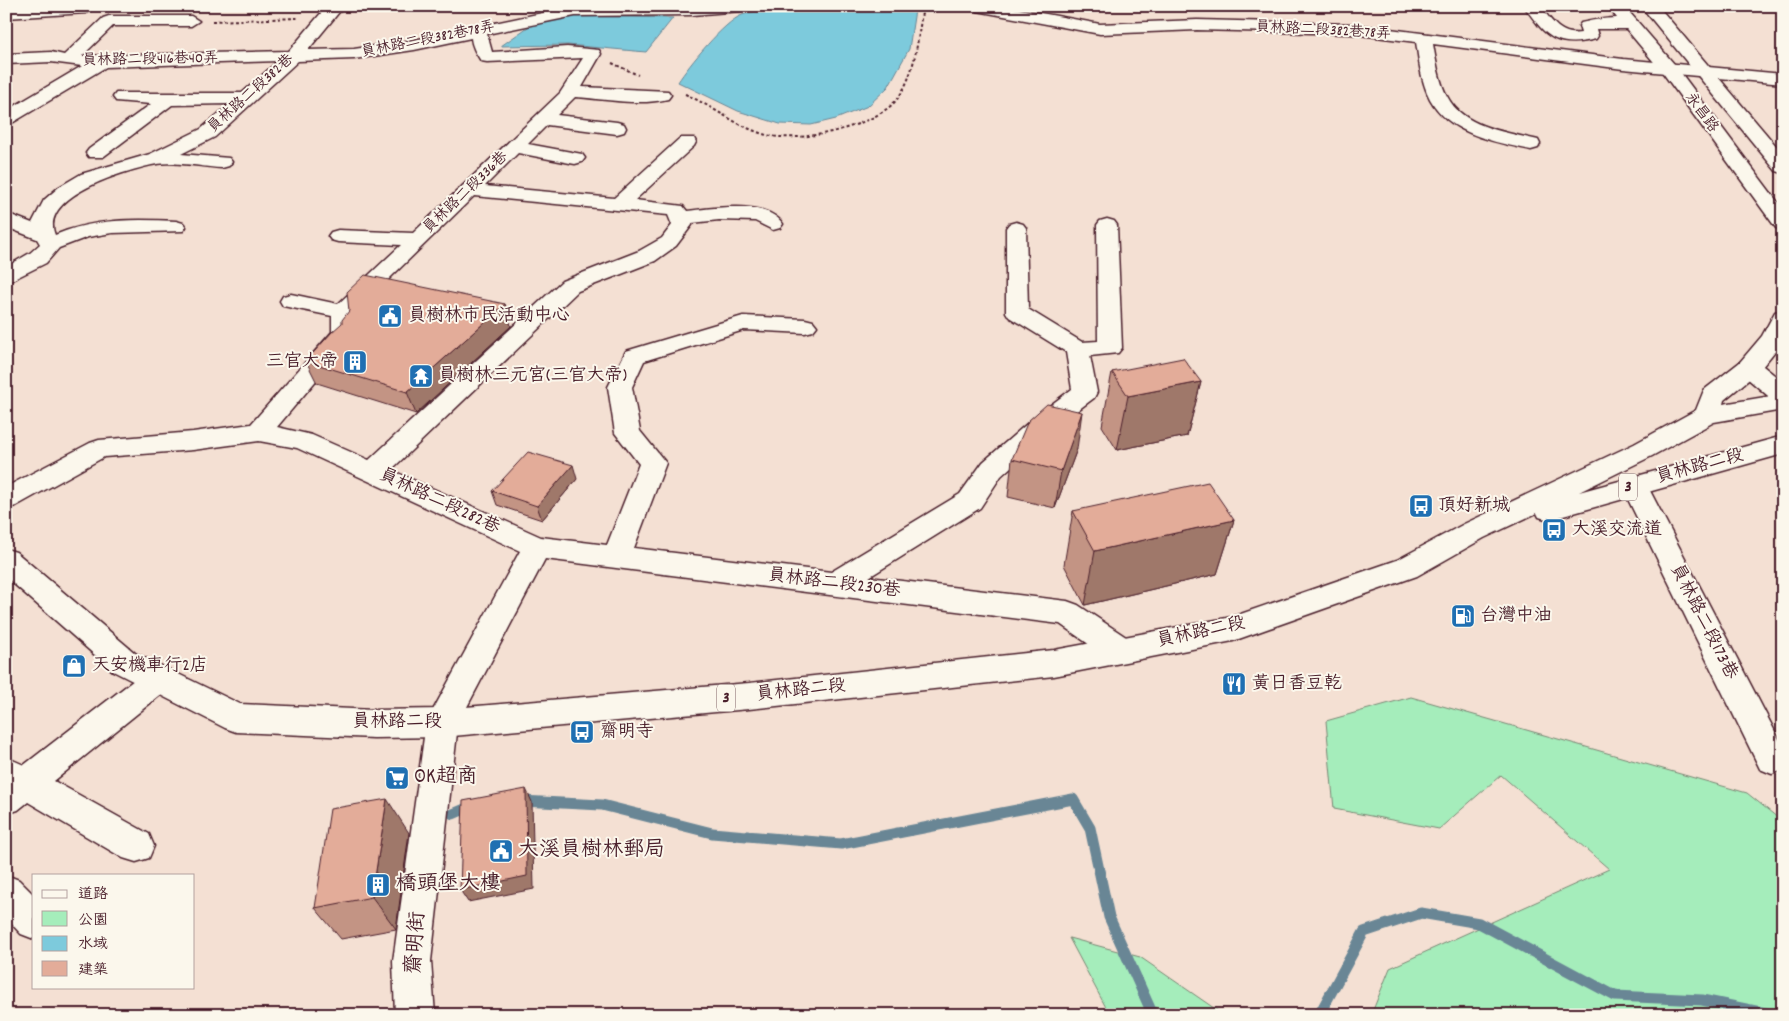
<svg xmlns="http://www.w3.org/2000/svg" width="1789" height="1021" font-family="Dekko,'LXGW WenKai TC',sans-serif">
	<rect width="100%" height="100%" fill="#f4e0d3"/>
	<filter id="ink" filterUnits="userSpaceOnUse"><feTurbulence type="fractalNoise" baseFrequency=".02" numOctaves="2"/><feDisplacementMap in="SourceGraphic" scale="10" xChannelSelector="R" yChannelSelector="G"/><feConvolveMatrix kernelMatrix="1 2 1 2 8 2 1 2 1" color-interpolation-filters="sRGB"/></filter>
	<g filter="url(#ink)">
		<path fill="#a5edbb" stroke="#788673" d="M1411,697L1747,793L1783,822V1015H1371L1390,968L1609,869L1501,775L1439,829L1334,809L1326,721Z
			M1069,938L1140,957L1224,1015H1110Z"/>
		<path fill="#7dcadc" stroke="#698695" d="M827,6H909L915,10L909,49L888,87L868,106L836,119L811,125L780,124L738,111L678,82C689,65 724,22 742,15C761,7 805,7 827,6Z
			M573,16L673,18L646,52L568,45L501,46L528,27Z"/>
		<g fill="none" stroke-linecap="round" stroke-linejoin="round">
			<path stroke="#698695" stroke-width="11" d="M521,801L602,805L712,833L841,844L1073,799L1090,828L1109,917L1153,1015
				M453,814L474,805
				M1319,1015L1364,932L1421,913L1479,923L1615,996L1702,1000L1775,1015"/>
			<defs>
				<path id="minor" d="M39,6H97L86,13L6,18V8Z
					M327,6H344L308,50L354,49L414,40L575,6H748L740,11L692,15L575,16L487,34L492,52L567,47L599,50L601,54L582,87L668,91L671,95L668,99C639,106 605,99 575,97L557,115L617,122L624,124L626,128L624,132L617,134L547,125L528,144L582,154L585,158L582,162L575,164L518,153L485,186L614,198L680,138H694L696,142L694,146L635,200L683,206L687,211C713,208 766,199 783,224L780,228L773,230L755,221L719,220L692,223V225L676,246L655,261L578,291L391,470L541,537L607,545L639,464L615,433L608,387L626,351L743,316L805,319L813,321L817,326L813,331L805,333L744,330L644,361L632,387L640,431L666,463L634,548L831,572L960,494L983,462L1036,416L1072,389L1066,352L1009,317L1006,312V228L1009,224L1016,222L1023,224L1026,228L1028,309L1082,342L1098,341L1097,225L1100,221L1107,219L1114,221L1117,225L1122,348L1118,353L1090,356L1097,392L1094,398L1054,428L1001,476L980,508L869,577L1067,601L1078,605L1132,641L1136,650L1132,659L1121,662L1110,659L1060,624L545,559L458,724L431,961L435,1015H395L393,961L426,723L520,551L297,448L259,441L193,450L104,457L16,506L6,509V487L90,443L99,440L193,432L251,424L332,332V316L283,306L280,301L283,296L291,294L338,304L401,245L338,242L331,240L328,236L331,232L338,230L413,233L560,93L583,58L487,62L481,61C476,53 472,47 471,38L414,50L354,59L298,61L215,137L181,154L229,158L232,162L229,166L222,168C203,167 175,161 157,164C130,169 38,195 55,235C94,218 135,219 176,221L183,223L186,227L183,231L112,233L88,237L59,248L46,263L6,283V267L30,253L40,244L37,239L6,227V213L32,223L44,200L59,187L81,174L150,154L201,129L230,104L172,105L103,157H89L86,153L89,149L151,104L116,101L113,97L116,93H242L278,61L106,67L12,123L6,124V111L82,66L51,62L6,64V54L51,52L64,55L103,18L109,16H191L199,21L191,26H113L82,56L289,51ZM474,196L668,215L672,225L662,238L639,251L562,281L369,460L312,435L277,427L356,333L354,313Z
					M969,6H1003L1100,24L1197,20L1351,24L1623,59L1783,74V84L1623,69L1433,44C1436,61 1439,81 1447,96C1463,128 1507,132 1538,140L1540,144L1538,148L1531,150C1495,142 1450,135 1430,99C1421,82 1419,61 1416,42L1351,34L1197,30L1100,34L977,11Z
					M1524,6H1540C1552,21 1560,36 1581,33L1579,26L1581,23C1593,20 1629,13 1637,24L1629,29H1596L1598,36L1596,39C1556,49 1546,37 1524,6Z
					M1749,359L1758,362L1783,382V403L1774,401L1740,372L1737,367L1740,362Z
					M1634,476L1644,478L1647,485L1783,747V770L1772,774L1760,769L1621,485L1624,478Z
					M158,666L169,670L174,679L169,688L54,781L149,834L154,846L149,858L136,862L123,858L28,802L18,810L6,814V757L24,765L147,670Z
					M6,875L19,880L34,895V939L21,934L6,918Z"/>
				<path id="major" d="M1607,6H1624L1675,65L1783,209V230L1776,228L1663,73Z
					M1641,6H1658L1783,154V173L1776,171Z
					M1783,310V341L1758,372L1724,400L1723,404L1783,394V410L1714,422L1652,456L1579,492L1783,436V454L1549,520L1539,517L1537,513L1484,538L1417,576L1233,641L1054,676L749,709L442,737L374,738L236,732L225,728L113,671L6,577V549L16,552L135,653L240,704L374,710L442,709L749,683L1054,650L1232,617L1397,560L1464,524L1634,444L1696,410L1704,390L1740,362L1762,336L1775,312Z"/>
			</defs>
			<use href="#minor" stroke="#4a1f2b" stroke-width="3"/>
			<use href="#major" stroke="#4a1f2b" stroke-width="3"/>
			<path stroke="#4a1f2b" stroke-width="2" stroke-dasharray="3 2.5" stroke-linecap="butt" d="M212,21L298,18
				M612,63L638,75
				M685,94C712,106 735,125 763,134C797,145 877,127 898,98C916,73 918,36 923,6"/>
			<use href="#minor" fill="#fbf7ec" fill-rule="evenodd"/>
			<use href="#major" fill="#fbf7ec" fill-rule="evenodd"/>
		</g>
		<path fill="#c39484" stroke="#4a1f2b" d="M505,304L511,326L416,414L317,383L306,361Z
			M1112,372L1201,382L1187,436L1117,450L1102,426Z
			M1077,449L1055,508L1008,497L1012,459Z
			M577,479L542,520L497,505L492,491Z
			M1073,511L1234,520L1217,574L1085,605L1064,565Z
			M409,833L396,929L341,939L315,908Z"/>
		<path fill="#9f786b" stroke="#4a1f2b" d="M505,304L511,326L416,414L407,392Z
			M1201,382L1187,436L1117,450L1128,396Z
			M1082,412L1077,449L1055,508L1061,471Z
			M573,465L577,479L542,520L537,506Z
			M1234,520L1217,574L1085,605L1095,551Z
			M526,789L532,802L534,889L468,902L460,890Z
			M387,799L409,833L396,929L372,897Z"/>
		<path fill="#e3ac99" stroke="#4a1f2b" d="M365,275L505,304L407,392L306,361L332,332L342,323V320L349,311L347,292Z
			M1183,358L1201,382L1128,396L1112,372Z
			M1047,404L1082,412L1061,471L1012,459L1028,421Z
			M528,452L573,465L537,506L492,491Z
			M1208,482L1234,520L1095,551L1073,511Z
			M526,789L527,876L460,890L463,801Z
			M387,799L372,897L315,908L330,809Z"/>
	</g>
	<defs>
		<symbol id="civic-square" viewBox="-11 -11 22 22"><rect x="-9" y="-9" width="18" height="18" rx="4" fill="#1f6fb2" stroke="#fbf7ec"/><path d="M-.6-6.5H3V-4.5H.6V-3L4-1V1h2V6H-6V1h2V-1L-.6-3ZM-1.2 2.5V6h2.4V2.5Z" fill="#fff"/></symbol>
		<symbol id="building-square" viewBox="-11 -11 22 22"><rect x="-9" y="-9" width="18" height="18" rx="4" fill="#1f6fb2" stroke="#fbf7ec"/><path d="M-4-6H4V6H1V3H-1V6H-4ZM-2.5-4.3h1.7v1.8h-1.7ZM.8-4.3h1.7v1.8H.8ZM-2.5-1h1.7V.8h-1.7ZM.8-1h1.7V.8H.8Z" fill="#fff"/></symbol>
		<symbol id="temple-square" viewBox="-11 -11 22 22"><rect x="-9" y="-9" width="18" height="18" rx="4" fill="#1f6fb2" stroke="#fbf7ec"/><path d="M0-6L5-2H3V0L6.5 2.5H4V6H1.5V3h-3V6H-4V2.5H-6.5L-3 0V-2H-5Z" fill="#fff"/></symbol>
		<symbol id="bus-square" viewBox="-11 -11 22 22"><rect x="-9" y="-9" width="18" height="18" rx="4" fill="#1f6fb2" stroke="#fbf7ec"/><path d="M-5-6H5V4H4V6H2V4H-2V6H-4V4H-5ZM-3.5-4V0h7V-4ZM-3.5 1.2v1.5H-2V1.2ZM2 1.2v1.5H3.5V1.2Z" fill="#fff"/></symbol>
		<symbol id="fuel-square" viewBox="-11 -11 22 22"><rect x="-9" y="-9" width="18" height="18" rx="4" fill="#1f6fb2" stroke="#fbf7ec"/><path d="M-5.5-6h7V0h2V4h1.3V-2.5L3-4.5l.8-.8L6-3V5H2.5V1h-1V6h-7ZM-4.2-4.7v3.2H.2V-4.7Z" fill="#fff"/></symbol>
		<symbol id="shop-square" viewBox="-11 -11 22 22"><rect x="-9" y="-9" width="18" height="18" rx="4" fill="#1f6fb2" stroke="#fbf7ec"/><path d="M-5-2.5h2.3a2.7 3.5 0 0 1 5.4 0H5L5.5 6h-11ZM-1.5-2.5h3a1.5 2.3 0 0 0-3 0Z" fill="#fff"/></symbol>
		<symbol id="restaurant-square" viewBox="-11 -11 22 22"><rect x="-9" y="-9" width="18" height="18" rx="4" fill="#1f6fb2" stroke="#fbf7ec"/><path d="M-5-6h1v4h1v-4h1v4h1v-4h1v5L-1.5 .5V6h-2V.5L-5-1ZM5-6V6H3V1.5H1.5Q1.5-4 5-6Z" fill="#fff"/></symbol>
		<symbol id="supermarket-square" viewBox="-11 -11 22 22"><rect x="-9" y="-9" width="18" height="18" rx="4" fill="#1f6fb2" stroke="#fbf7ec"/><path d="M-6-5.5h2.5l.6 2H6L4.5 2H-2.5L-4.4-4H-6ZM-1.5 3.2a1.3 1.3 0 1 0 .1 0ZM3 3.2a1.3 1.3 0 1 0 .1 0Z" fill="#fff"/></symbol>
	</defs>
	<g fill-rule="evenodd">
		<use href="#civic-square" x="376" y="302" width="28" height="28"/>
		<use href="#building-square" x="341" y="348" width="28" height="28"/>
		<use href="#temple-square" x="407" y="362" width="28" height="28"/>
		<use href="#bus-square" x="1407" y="492" width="28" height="28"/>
		<use href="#bus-square" x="1540" y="516" width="28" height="28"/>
		<use href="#fuel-square" x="1449" y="602" width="28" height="28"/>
		<use href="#shop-square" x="60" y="652" width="28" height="28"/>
		<use href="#restaurant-square" x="1220" y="670" width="28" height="28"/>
		<use href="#bus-square" x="568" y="718" width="28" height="28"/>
		<use href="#supermarket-square" x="383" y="764" width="28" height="28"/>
		<use href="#civic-square" x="487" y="837" width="28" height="28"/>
		<use href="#building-square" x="364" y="871" width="28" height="28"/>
	</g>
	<g text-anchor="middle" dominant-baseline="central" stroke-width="4" stroke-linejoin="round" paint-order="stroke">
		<g font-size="15" fill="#4a1f2b" stroke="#fbf7ec">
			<text transform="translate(1323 31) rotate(3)">員林路二段382巷78弄</text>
			<text transform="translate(428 40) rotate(-11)">員林路二段382巷78弄</text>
			<text transform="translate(150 60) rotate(-1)">員林路二段416巷40弄</text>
			<text transform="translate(251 94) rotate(-42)">員林路二段382巷</text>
			<text transform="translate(1701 113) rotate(54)">永昌路</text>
			<text transform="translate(466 193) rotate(-44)">員林路二段336巷</text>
		</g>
		<g fill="#fbf7ec" stroke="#7f6065" stroke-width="1">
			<rect x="1619" y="473.5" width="18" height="27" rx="4"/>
			<rect x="717" y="684.5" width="18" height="27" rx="4"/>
		</g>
		<g font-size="16" font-weight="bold" fill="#4a1f2b">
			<text x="1628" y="487">3</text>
			<text x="726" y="698">3</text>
		</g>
		<g font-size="18" fill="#4a1f2b" stroke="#fbf7ec" text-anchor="start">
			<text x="408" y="316">員樹林市民活動中心</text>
			<text x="338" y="362" text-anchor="end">三官大帝</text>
			<text x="438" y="376">員樹林三元宮(三官大帝)</text>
			<text x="1438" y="506">頂好新城</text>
			<text x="1572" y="530">大溪交流道</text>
			<text x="1480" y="616">台灣中油</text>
			<text x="92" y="666">天安機車行2店</text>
			<text x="1252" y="684">黃日香豆乾</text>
			<text x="600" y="732">齋明寺</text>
		</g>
		<g font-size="18" fill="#4a1f2b" stroke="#fbf7ec">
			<text transform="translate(1700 467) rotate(-15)">員林路二段</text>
			<text transform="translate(439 502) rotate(25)">員林路二段282巷</text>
			<text transform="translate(834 584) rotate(7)">員林路二段230巷</text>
			<text transform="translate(1703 622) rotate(63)">員林路二段173巷</text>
			<text transform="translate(1201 633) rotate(-12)">員林路二段</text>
			<text transform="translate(801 691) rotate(-6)">員林路二段</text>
			<text x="397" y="722">員林路二段</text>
		</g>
		<g font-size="21" fill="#4a1f2b" stroke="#fbf7ec" text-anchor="start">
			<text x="414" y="778">OK超商</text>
			<text x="518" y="851">大溪員樹林郵局</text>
			<text x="396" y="885">橋頭堡大樓</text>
		</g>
		<g font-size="21" fill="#4a1f2b" stroke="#fbf7ec">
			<text transform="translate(417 943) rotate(-86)">齋明街</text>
		</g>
	</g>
	<rect width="1789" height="1021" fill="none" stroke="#fbf7ec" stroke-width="25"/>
	<rect x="12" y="12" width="1764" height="996" fill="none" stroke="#4a1f2b" stroke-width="2" filter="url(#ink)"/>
	<rect x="32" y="874" width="162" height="115" fill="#fbf7ec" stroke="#b4a19f"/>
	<rect x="42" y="890" width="25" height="8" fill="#fbf7ec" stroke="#b4a19f"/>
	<text x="78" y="898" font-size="15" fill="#4a1f2b">道路</text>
	<rect x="42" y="911" width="25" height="15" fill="#a5edbb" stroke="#b4a19f"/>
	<text x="78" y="924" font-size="15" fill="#4a1f2b">公園</text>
	<rect x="42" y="936" width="25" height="15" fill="#7dcadc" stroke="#b4a19f"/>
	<text x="78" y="948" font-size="15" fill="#4a1f2b">水域</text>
	<rect x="42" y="961" width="25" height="15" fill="#e3ac99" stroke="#b4a19f"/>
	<text x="78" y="974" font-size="15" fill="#4a1f2b">建築</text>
</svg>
